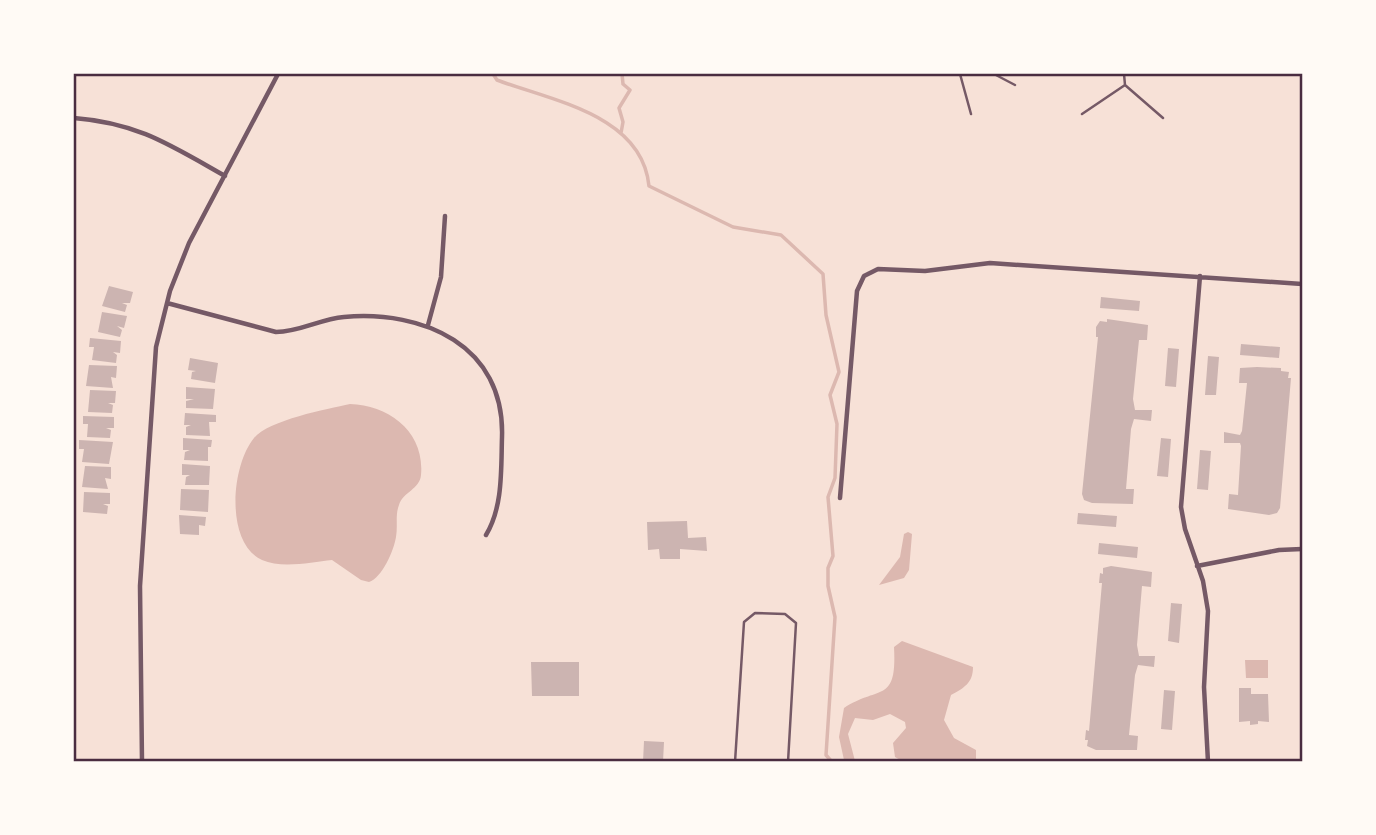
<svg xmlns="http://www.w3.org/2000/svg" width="1376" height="835" font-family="Cabin,sans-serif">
	<rect width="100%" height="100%" fill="#f7e1d7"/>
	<path fill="#dcb8b0" d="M350,404C389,405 425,432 421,475C420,489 403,492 399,505C395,515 398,526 396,537C394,550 382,578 369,582L361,580L332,560C312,562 282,569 262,560C225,543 231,466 254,438C269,420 327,409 350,404Z
		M908,532L912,534L909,570L904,578L879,585L900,557L904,534Z
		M902,641L973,667C973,683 964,688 951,695L944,720L954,738L976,750V761L904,762L895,757L893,743L906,728L905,722L890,714L873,720L855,718L848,734L855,761L844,760L839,737L844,708C880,685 897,704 894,647Z
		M1245,660H1268V678H1246Z"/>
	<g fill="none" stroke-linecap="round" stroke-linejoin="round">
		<path stroke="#dcb8b0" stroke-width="3.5" d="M493,74L497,80C553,101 642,115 649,186L733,227L781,235L823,274L826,315L839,372L830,395L837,424L835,478L828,497L833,556L828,568V586L835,617L826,755L832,762
			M621,133L623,122L619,108L630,90L623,84L622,74"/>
	</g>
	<path fill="#ccb4b1" d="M109,286L133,292L130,303H122L127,305L125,312L102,306Z
		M1101,297L1140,301L1139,311L1100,308Z
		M102,312L127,316L124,328L117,326L122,330L120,337L98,332Z
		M1107,319L1148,325L1147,340H1139L1133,399L1135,410H1152L1151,421L1134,419L1131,429L1126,489H1134L1133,504L1092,503L1084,500L1082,494L1098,337H1096V327L1100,321L1107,322Z
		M90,338L121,341L120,353L113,352L117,355L116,363L92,360L94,347H89Z
		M1241,344L1280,347L1279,358L1240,355Z
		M1168,348L1179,349L1176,387L1165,386Z
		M1208,356L1219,357L1216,395H1205Z
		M190,358L218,363L215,383L191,379L192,372L196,371L188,370Z
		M89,365L117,366L116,378L111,377L113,388L86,386Z
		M1257,367L1281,368V371L1289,372L1288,378H1291L1280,508L1277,513L1269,515L1228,509L1229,494L1238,495L1241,446L1240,443H1224V432L1240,435L1242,431L1247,383H1239L1240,368Z
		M186,387L215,389L213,409L186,408V401L194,399H186Z
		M90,390L116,391L115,403H108L113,405L112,413L88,412Z
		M185,413L216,415V422H209L210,436L186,435V427L191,425H184Z
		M83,416L114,417V428H106L111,430L110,438L87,437L88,424H83Z
		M183,438L212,440L211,447H208V461L184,460L185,452L190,450H183Z
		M1161,438L1171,439L1168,477L1157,476Z
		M79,440L113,442L109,464L82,462L84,449H79Z
		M1200,450L1211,451L1208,490L1197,489Z
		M182,464L210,466L209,485H185L186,477L190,475H182Z
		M85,466L111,467V479L105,478L108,489L82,487Z
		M181,489L209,490L208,512L180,510Z
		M84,492L110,493V504H103L108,506L107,514L83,512Z
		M1078,513L1117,516L1116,527L1077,524Z
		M179,515L206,517L205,526L199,525V535L180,534Z
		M687,521L688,538L706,537L707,551L680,549V559H660L659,549L648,550L647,522Z
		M1099,543L1138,547L1137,558L1098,554Z
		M1111,566L1152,572L1151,587L1142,586L1137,645L1139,656H1155L1154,667L1138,665L1135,675L1129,735L1138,736L1137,750H1096L1087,746L1088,740H1085L1086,730L1089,731L1102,583H1099L1100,573L1103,574V568Z
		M1171,603L1182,604L1179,643L1168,641Z
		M531,662H579V696H532Z
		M1239,688H1251V694H1268L1269,722L1258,721V724L1250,725V721L1239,722Z
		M1164,690L1175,691L1172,730L1161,729Z
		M644,741L664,742L663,762H643Z"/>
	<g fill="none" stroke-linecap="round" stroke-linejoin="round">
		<path stroke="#755966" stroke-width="2.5" d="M960,74L971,114
			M994,74L1015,85
			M1124,74L1125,85L1163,118
			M1082,114L1125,85
			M735,762L744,622L755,613L785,614L796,623L788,762"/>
		<path stroke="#755966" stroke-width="4.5" d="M74,118C138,123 170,145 225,176
			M1200,276L1181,507L1185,529L1203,581L1208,611L1204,687L1208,762
			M167,303L276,332C300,332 320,319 344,317C423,310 505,345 502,437C501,470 503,507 486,535
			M428,325L441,277L445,216
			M840,498L857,291L864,276L878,269L925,271L990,263L1302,284
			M1197,566L1279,550L1302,549
			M142,762L140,586L156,347L170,291L189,243L278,74"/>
	</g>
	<rect width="1376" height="835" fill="none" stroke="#fffaf5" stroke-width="150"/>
	<rect x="75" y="75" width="1226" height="685" fill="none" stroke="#4a2c40" stroke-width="2.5"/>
</svg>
